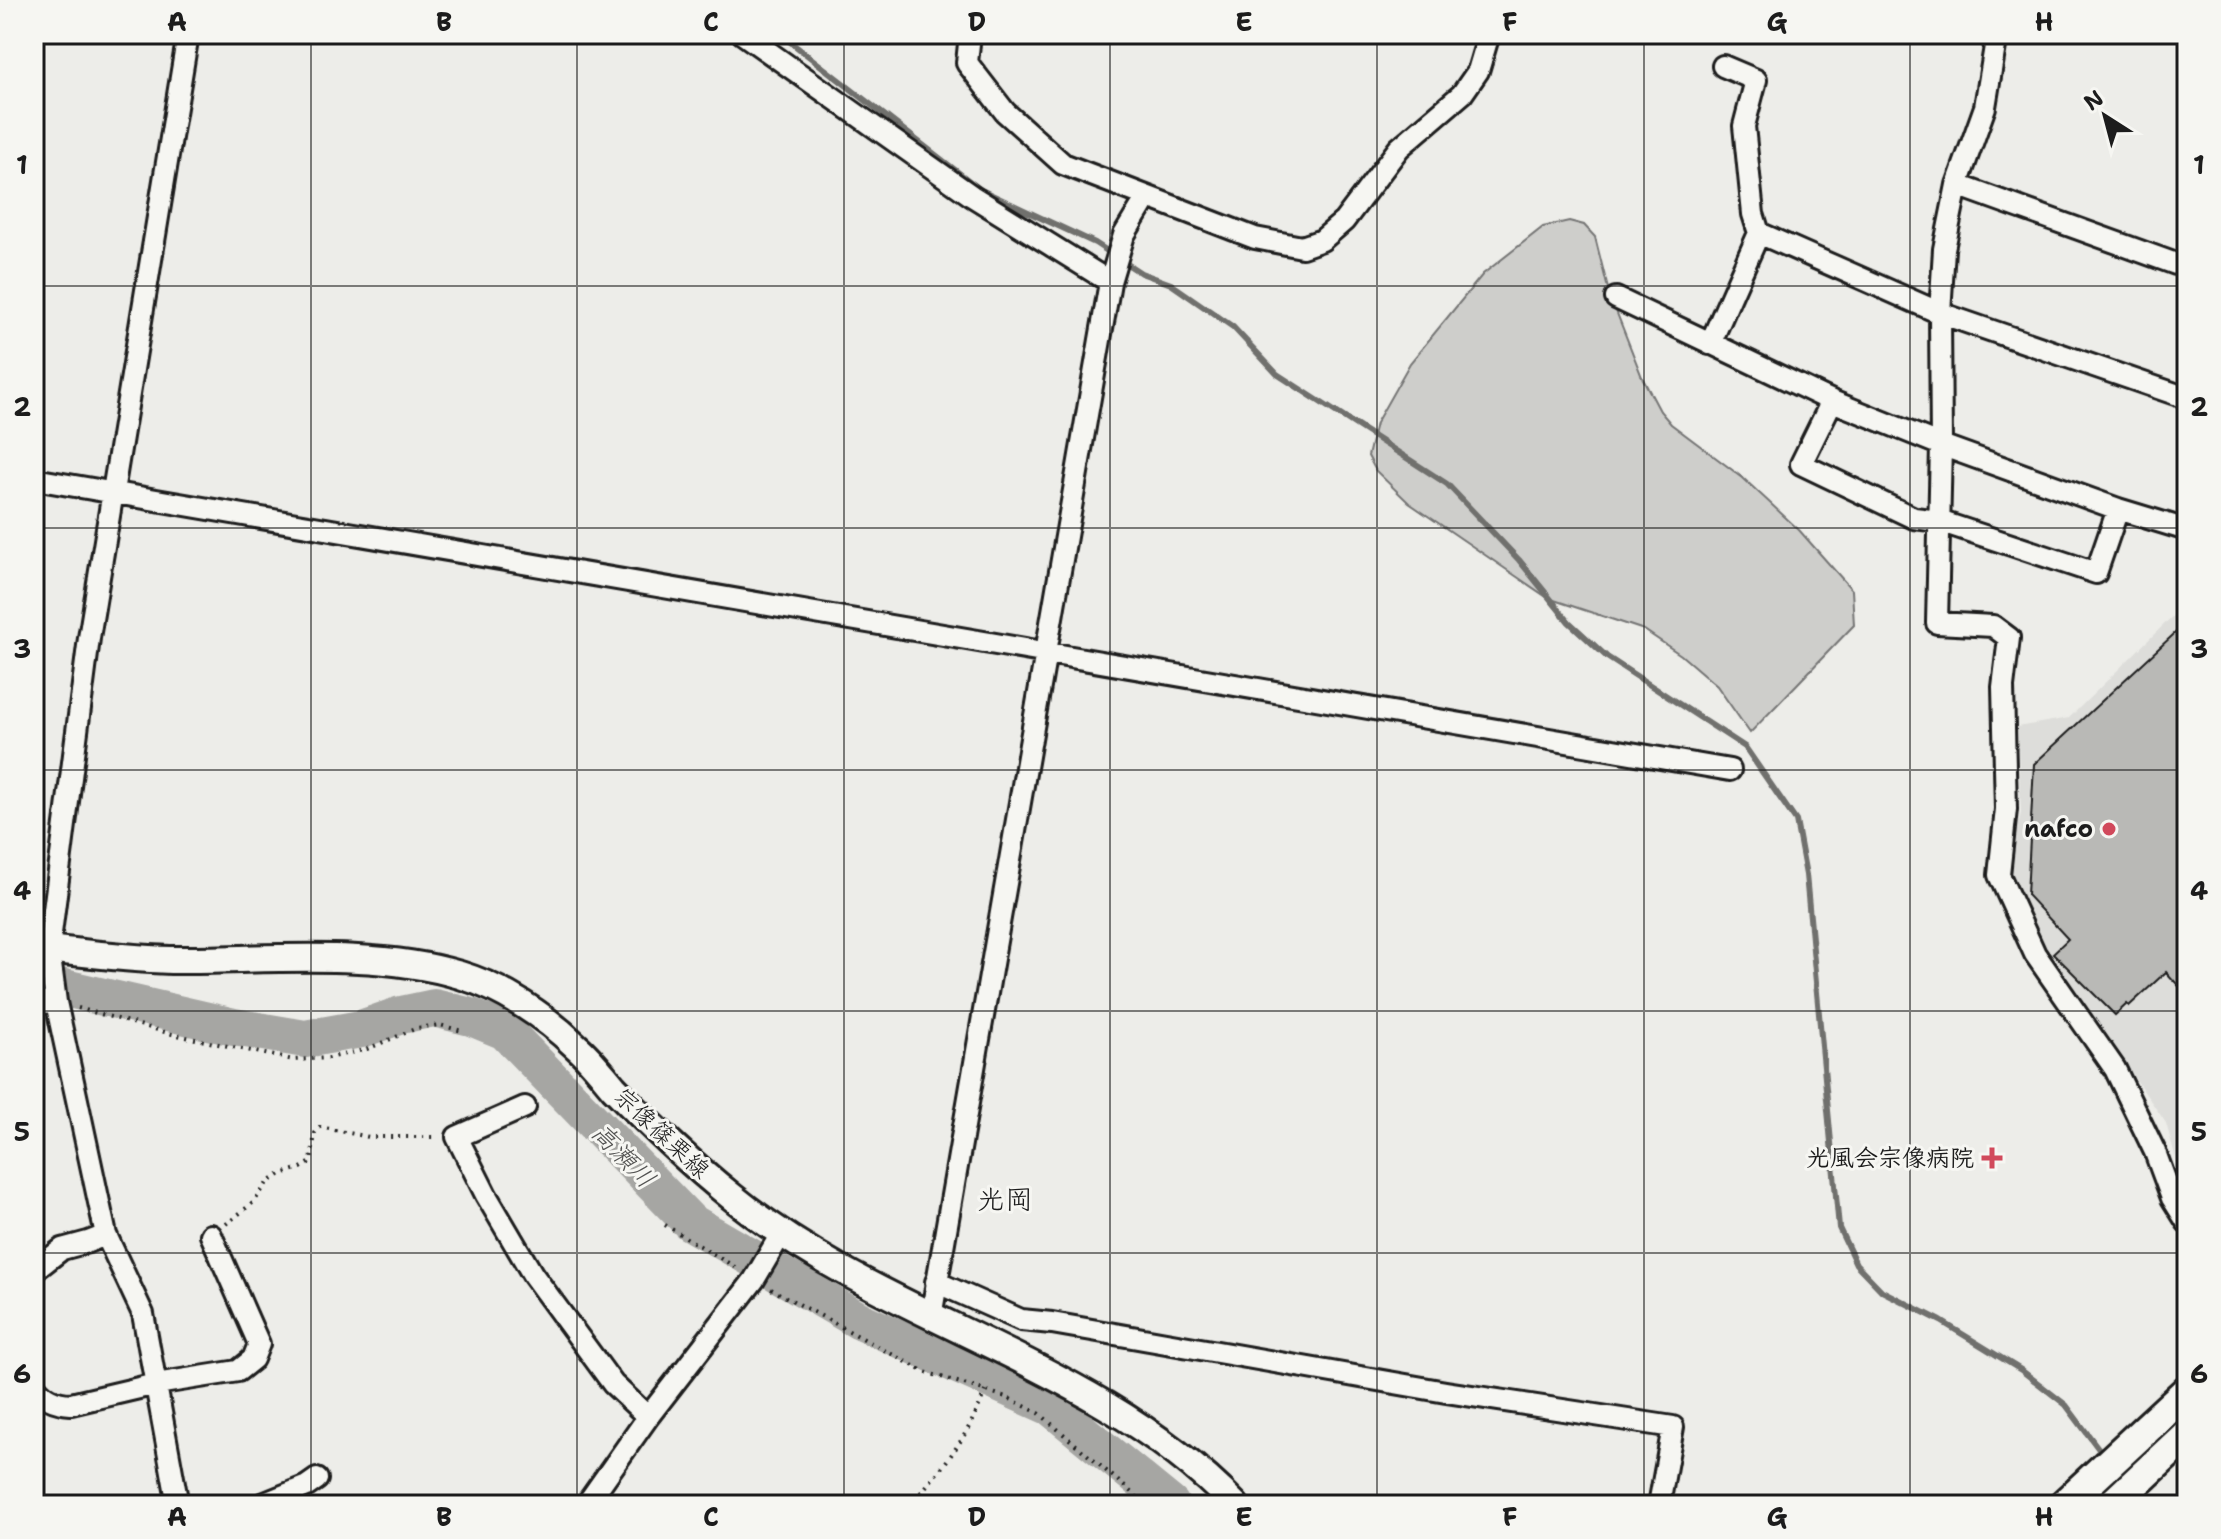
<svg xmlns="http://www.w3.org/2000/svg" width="2221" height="1539" font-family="'Shantell Sans','Klee One',sans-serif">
	<rect width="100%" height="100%" fill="#edede9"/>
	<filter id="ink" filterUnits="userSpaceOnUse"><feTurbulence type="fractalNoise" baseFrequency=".0125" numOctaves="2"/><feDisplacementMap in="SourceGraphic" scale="16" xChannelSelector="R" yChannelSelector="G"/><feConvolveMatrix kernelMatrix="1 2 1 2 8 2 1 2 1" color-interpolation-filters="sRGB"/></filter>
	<g filter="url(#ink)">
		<path fill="#ddddda" d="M2187,602V1198L2166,1123L2047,952L2007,870L2021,813L2017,727L2069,718Z"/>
		<path fill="#cececb" stroke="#757574" stroke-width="2" d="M1569,221L1584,225L1595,237L1609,293L1642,377L1660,411L1671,424L1743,478L1799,530L1852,590L1854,625L1750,733L1717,686L1681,655L1644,630L1548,598L1409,503L1376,471L1368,456L1376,423L1410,363L1483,274L1543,227Z"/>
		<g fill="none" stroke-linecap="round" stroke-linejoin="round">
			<path stroke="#6f6f6d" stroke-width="6" d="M780,34L981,190L1095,243L1141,273L1171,284L1233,327L1277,374L1447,484L1519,560L1569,622L1607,657L1745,747L1796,821L1806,875L1839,1228L1856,1264L1882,1291L1941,1321L2021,1370L2066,1405L2104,1456"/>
			<path stroke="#a6a6a3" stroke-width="38" d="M34,981L234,1027L305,1039L361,1029L401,1015L434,1008L471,1017L505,1031L690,1222L860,1321L1051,1407L1171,1505"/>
		</g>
		<path fill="#b9b9b6" stroke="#1c1c1c" stroke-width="2" d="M2187,622V995L2166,972L2129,1006L2127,1004L2115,1015L2053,953L2068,939L2027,895L2034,764Z"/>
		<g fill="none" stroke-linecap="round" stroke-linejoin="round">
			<defs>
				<path id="minor" d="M743,34L972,196L1110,282
					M970,34L967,63L1005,112L1063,164L1255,238L1302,247L1322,240L1344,221L1399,148L1462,94L1478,71L1489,34
					M1997,34L1985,107L1957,185L1944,249L1940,313L1941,445L1937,623L1993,626L2009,638L2003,687L2006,809L1999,875L2035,954L2115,1069L2155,1152L2172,1198L2187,1222
					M1957,185L2187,268
					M1759,233L1940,313L2187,398
					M1616,298L1832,401L1941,445L2118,509L2187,530
					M1710,344L1759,233L1753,214L1744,126L1756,80L1723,66
					M1832,401L1801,464L1914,518L1939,521L2096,573L2118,509
					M34,479L1730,770
					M34,1003L56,1002
					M525,1107L457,1137L486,1195L533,1275L613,1384L648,1417
					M34,1271L62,1249L88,1242L106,1235
					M936,1282L1021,1320L1052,1323L1446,1392L1673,1427L1659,1505
					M931,1317L1110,282L1124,235L1147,197
					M34,1385C44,1398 54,1403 71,1404L156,1384L238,1371L253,1359L259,1344L211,1235
					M178,1505L143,1314L106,1235L56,1002L49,949L89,638L188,34
					M260,1505L307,1486L317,1479
					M586,1505L648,1417L754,1280L781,1234"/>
				<path id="major" d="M34,948C82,952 131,960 179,960C268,960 375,949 460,975C503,988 545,1016 577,1047C591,1059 602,1074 614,1088C651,1126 690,1163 731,1196C885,1322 1095,1360 1235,1505"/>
				<path id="highway" d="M2064,1505L2187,1391
					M2112,1505L2187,1435"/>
			</defs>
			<use href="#minor" stroke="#1c1c1c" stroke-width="26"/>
			<use href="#major" stroke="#1c1c1c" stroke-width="32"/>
			<use href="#highway" stroke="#1c1c1c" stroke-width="36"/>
			<path stroke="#1c1c1c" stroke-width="4" stroke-dasharray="2 6" stroke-linecap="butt" d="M78,1008L172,1034L293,1060L329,1058L367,1049L417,1028L440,1025L462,1031
				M226,1224L254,1202L267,1183L281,1174L301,1168L311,1162L315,1133L320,1127L369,1137H437
				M665,1225L740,1270
				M771,1289L925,1372L1006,1397L1039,1413L1146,1505
				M910,1505C943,1467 967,1440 985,1391"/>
			<use href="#minor" stroke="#f6f6f2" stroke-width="20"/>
			<use href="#major" stroke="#f6f6f2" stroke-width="26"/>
			<use href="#highway" stroke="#f6f6f2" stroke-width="30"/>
		</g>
	</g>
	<path fill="none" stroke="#1c1c1c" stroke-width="2" stroke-opacity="0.55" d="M311,34V1505M577,34V1505M844,34V1505M1110,34V1505M1377,34V1505M1644,34V1505M1910,34V1505M34,286H2187M34,528H2187M34,770H2187M34,1011H2187M34,1253H2187"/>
	<g fill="#d1495b" stroke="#f6f6f2" stroke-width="3">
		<circle cx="2109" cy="829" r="8"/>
		<path d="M1988 1146h8v8h8v8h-8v8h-8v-8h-8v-8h8z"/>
	</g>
	<g text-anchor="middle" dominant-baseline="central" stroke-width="6" stroke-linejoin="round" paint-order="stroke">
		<g font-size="24" font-weight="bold" fill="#1c1c1c" stroke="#f6f6f2" text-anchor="end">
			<text x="2093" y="829">nafco</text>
			<text x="1974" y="1158">光風会宗像病院</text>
		</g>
		<g font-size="24" fill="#1c1c1c" stroke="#f6f6f2">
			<text transform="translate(662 1133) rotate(43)">宗像篠栗線</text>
		</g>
		<g font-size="26" font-style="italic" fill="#535352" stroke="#f6f6f2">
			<text transform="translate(624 1155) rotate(46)">高瀬川</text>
		</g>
		<g font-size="28" fill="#1c1c1c" stroke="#f6f6f2">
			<text x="1005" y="1199">光岡</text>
		</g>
	</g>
	<rect width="2221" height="1539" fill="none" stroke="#f6f6f2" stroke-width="88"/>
	<g transform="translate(2105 116) rotate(324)" stroke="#f6f6f2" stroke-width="6" paint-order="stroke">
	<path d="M0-6L14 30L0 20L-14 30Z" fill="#1c1c1c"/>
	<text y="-12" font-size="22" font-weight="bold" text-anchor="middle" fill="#1c1c1c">N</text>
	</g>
	<rect x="44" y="44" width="2133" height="1451" fill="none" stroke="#1c1c1c" stroke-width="3"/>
	<g font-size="26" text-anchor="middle" font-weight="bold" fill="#1c1c1c">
		<text x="177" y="31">A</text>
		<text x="444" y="31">B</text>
		<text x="711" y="31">C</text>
		<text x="977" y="31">D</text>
		<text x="1244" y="31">E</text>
		<text x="1510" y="31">F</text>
		<text x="1777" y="31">G</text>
		<text x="2044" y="31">H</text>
		<text x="22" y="174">1</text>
		<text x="2199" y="174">1</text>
		<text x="22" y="416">2</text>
		<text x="2199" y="416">2</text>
		<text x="22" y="658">3</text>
		<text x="2199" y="658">3</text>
		<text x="22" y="900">4</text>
		<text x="2199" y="900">4</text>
		<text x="22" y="1141">5</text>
		<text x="2199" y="1141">5</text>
		<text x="22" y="1383">6</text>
		<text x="2199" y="1383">6</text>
		<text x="177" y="1526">A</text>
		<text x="444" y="1526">B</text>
		<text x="711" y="1526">C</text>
		<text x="977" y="1526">D</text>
		<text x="1244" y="1526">E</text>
		<text x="1510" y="1526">F</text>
		<text x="1777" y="1526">G</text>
		<text x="2044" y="1526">H</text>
	</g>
</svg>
